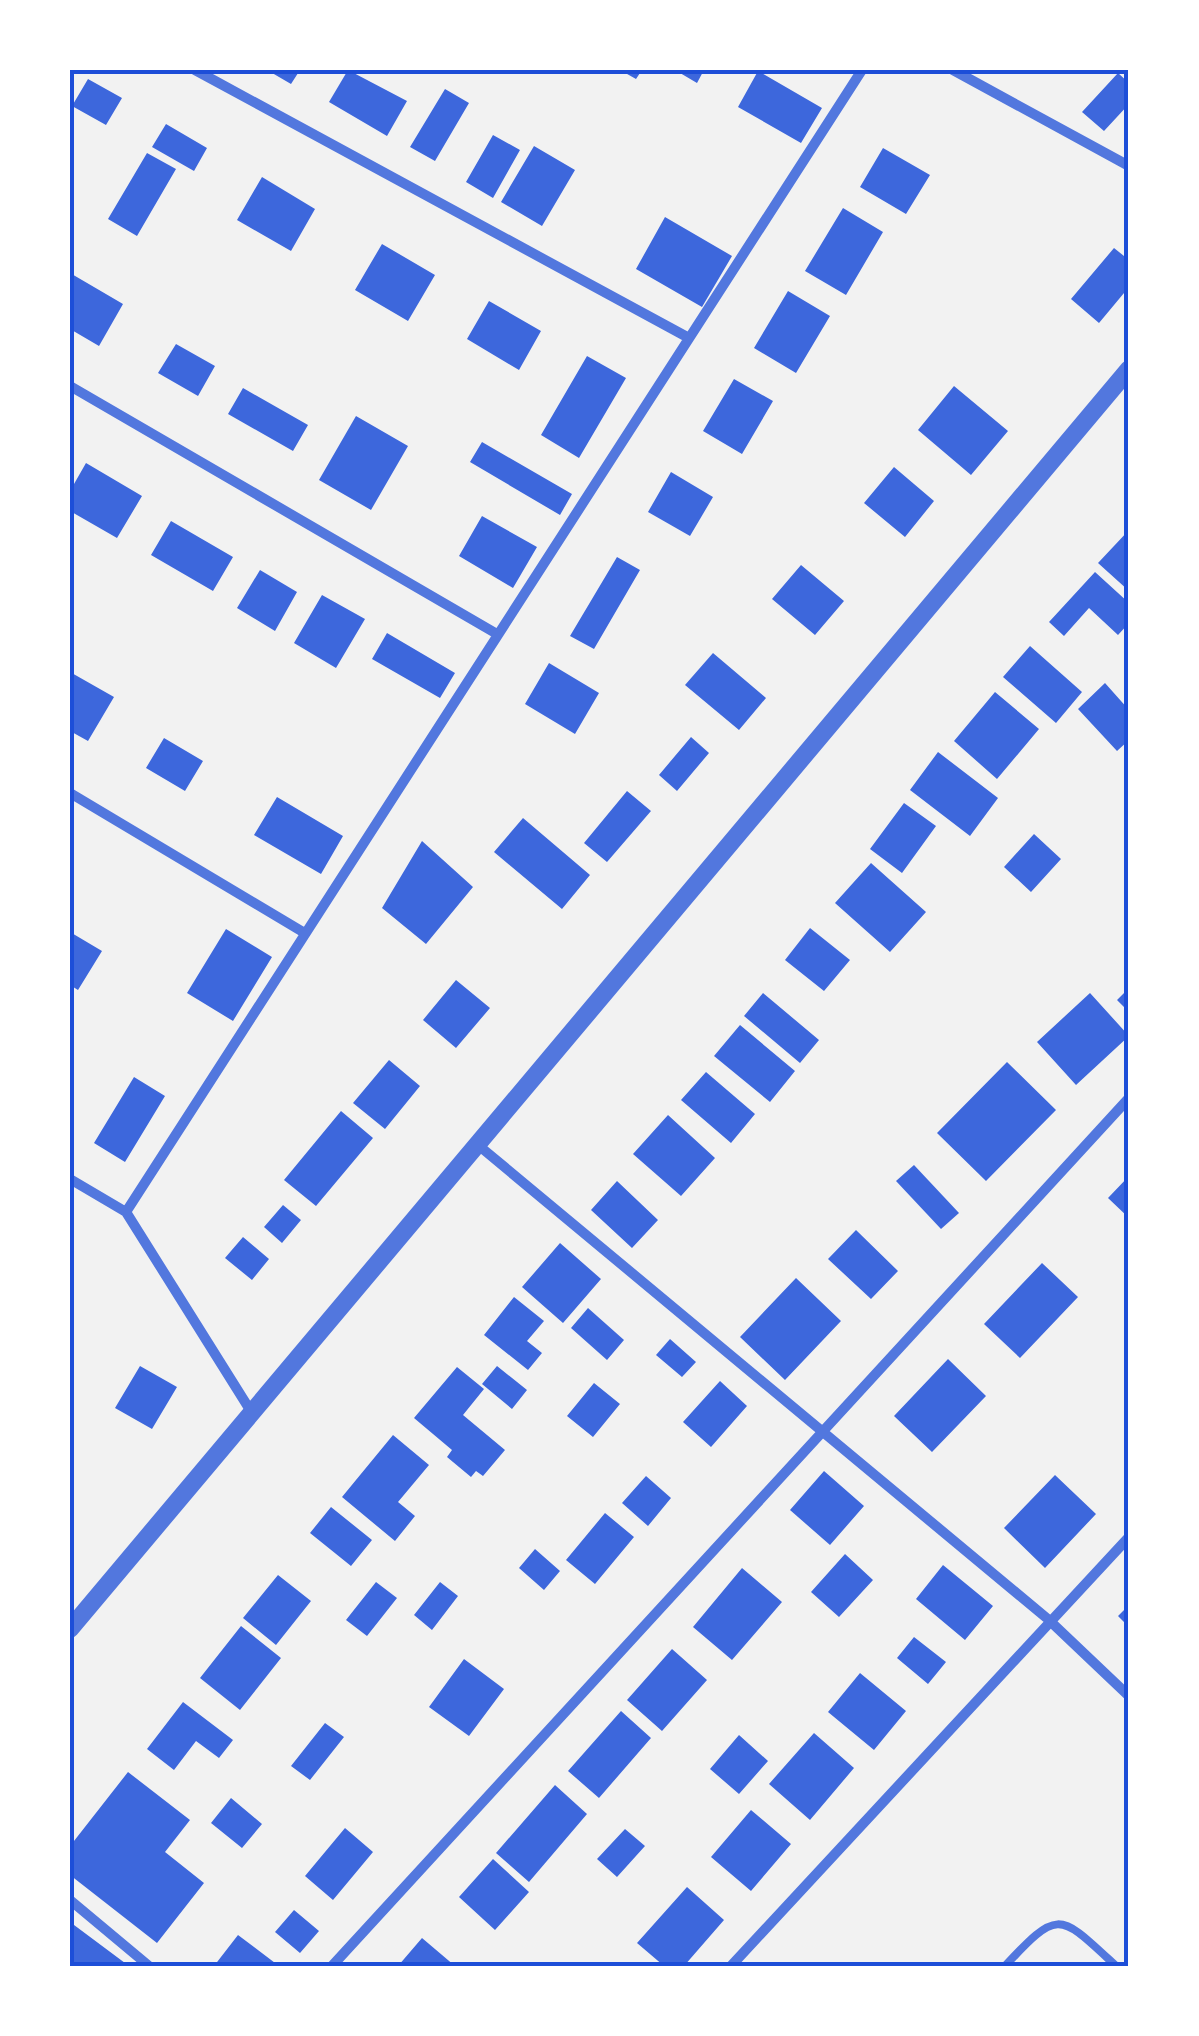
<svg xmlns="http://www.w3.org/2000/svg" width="1199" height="2036" font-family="'Sofia Sans Condensed',sans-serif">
	<rect width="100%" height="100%" fill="#f2f2f2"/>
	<path fill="#3d67dc" d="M267,70H300L291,84Z
		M348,70L407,101L387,136L329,102Z
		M620,70H642L636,79Z
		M675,70H704L697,83Z
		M758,71L822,108L801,143L738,107Z
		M1118,73L1129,83V104L1104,131L1082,112Z
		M88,79L122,98L106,125L72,106Z
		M445,89L469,103L435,161L410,147Z
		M166,124L207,148L194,171L152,147Z
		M493,135L520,150L493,198L466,182Z
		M534,146L575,170L542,226L501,202Z
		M883,148L930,175L906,214L860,187Z
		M147,153L176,169L137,236L108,219Z
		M262,177L315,209L291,251L237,220Z
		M843,208L883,232L846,295L805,271Z
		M665,217L732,256L702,307L636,269Z
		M382,244L435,275L408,321L355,290Z
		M1114,248L1129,260V287L1099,323L1071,299Z
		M70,273L123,304L99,346L70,329Z
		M788,291L830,316L796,373L754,348Z
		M489,301L541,331L519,370L467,339Z
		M176,344L215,366L198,396L158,373Z
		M587,356L626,378L579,458L541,435Z
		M734,379L773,401L742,454L703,431Z
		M954,386L1008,431L971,475L918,430Z
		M243,388L308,425L293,451L228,414Z
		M356,416L408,446L371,510L319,480Z
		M482,442L572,494L560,515L470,462Z
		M86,463L142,496L117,538L70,511V491Z
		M894,467L934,501L905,537L864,503Z
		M671,472L713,497L690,536L648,512Z
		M482,516L537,547L513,588L459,556Z
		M171,521L233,557L213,591L151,555Z
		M1129,530V591L1098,563Z
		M617,557L640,570L594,649L570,636Z
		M801,565L844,601L815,635L772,599Z
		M260,570L297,592L275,631L237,608Z
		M1095,572L1129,603V623L1118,635L1089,608L1064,636L1049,622Z
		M322,595L365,619L336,668L294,643Z
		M387,633L455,673L440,698L372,659Z
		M1030,646L1082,692L1056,723L1003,677Z
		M713,653L766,698L739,730L685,685Z
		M549,663L599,693L575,734L525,704Z
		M70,672L114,697L88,741L70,731Z
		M1105,683L1129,710V740L1117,751L1078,709Z
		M995,692L1039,729L997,779L954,741Z
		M691,737L709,753L677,791L659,775Z
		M164,738L203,761L185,791L146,768Z
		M938,752L998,798L970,836L910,790Z
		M627,791L651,811L607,862L584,843Z
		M277,797L343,836L321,874L254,835Z
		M904,803L936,826L902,873L870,849Z
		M523,818L590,875L562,909L494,852Z
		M1034,834L1061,859L1031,892L1004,867Z
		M422,841L473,887L426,944L382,908Z
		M871,863L926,912L890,952L835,903Z
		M810,928L850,960L824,991L785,960Z
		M226,929L272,957L233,1021L187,993Z
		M70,932L102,951L78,990L70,985Z
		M456,980L490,1008L456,1048L423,1020Z
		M1129,988V1012L1117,1000Z
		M763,993L819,1040L800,1063L744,1016Z
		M1090,993L1129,1036L1076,1085L1037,1042Z
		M740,1025L795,1071L770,1102L714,1056Z
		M389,1060L420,1086L385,1129L353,1103Z
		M1007,1062L1056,1110L986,1181L937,1133Z
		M706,1072L755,1114L731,1143L681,1100Z
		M134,1077L165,1096L125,1162L94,1143Z
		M341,1111L373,1138L316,1206L284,1180Z
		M668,1115L715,1158L681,1196L633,1154Z
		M914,1165L959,1213L941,1229L896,1181Z
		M1129,1176V1218L1108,1198Z
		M617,1181L658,1220L632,1248L591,1210Z
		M283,1205L301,1220L282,1243L264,1227Z
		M856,1230L898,1271L871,1299L828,1259Z
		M243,1237L269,1259L252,1280L225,1258Z
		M560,1243L601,1279L563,1323L522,1287Z
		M1042,1263L1078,1297L1020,1358L984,1324Z
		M796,1278L841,1321L785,1380L740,1337Z
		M514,1297L544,1321L527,1341L542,1353L528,1370L484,1335Z
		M588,1308L624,1340L607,1360L571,1328Z
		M670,1339L696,1362L682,1377L656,1355Z
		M948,1359L986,1396L932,1452L894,1416Z
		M140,1366L177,1387L152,1429L115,1408Z
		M497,1366L527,1390L512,1409L482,1384Z
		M457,1367L484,1389L463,1415L505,1450L483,1476L476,1471L471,1477L447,1457L452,1450L414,1418Z
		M720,1381L747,1406L711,1447L683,1422Z
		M594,1383L620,1404L593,1437L567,1416Z
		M393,1435L429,1465L398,1502L415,1516L395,1541L342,1497Z
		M824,1471L864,1506L830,1545L790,1510Z
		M1055,1475L1096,1514L1045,1568L1004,1528Z
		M646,1476L671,1498L648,1526L622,1503Z
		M331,1507L372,1540L351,1566L310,1533Z
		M605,1513L634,1537L595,1584L566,1560Z
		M535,1549L560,1571L544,1590L519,1568Z
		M845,1554L873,1580L839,1617L811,1592Z
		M943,1565L993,1606L965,1640L916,1599Z
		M742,1568L782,1602L732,1660L693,1627Z
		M278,1575L311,1601L276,1645L243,1618Z
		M376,1582L397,1598L367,1636L346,1620Z
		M440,1582L458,1596L432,1630L414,1615Z
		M1129,1605V1627L1118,1616Z
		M241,1626L281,1658L240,1710L200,1678Z
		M914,1637L946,1662L928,1684L897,1658Z
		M672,1649L707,1680L662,1731L627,1700Z
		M464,1659L504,1689L469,1736L429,1707Z
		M860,1673L906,1711L874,1750L828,1712Z
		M183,1702L233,1740L219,1758L196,1741L174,1770L147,1749Z
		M621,1711L651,1738L599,1798L568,1771Z
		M325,1723L344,1737L310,1780L291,1766Z
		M814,1733L854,1768L810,1820L769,1784Z
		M739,1735L768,1761L739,1794L710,1769Z
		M128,1772L190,1820L165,1852L204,1883L157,1943L70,1875V1838L74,1841Z
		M555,1785L587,1814L529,1882L496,1853Z
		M231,1798L262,1824L242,1848L211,1823Z
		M751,1810L791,1844L751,1891L711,1857Z
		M345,1828L373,1852L333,1900L305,1876Z
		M625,1829L645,1846L617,1877L597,1859Z
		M493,1859L529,1892L495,1930L459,1897Z
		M687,1887L724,1920L684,1966H664L637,1943Z
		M294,1910L319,1931L300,1953L275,1932Z
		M70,1922L129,1966H70Z
		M238,1935L279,1966H214Z
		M422,1938L455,1966H398Z"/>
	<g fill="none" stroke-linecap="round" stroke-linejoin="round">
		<path stroke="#5277de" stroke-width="8" d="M1005,1966C1059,1908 1059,1913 1116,1966"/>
		<path stroke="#5277de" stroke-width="10" d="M195,70L689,338
			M953,70L1129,166
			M70,386L497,634
			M70,793L303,932
			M478,1145L1049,1620L1129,1696
			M70,1179L126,1212L252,1413
			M126,1212L862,70
			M70,1900L149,1966
			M332,1966L1129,1098
			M731,1966L1129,1537"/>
		<path stroke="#5277de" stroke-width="18" d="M70,1629L1129,369"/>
	</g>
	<rect width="1199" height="2036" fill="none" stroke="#ffffff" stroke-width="145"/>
	<rect x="72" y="72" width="1054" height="1892" fill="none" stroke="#1d4ed8" stroke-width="4"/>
</svg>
